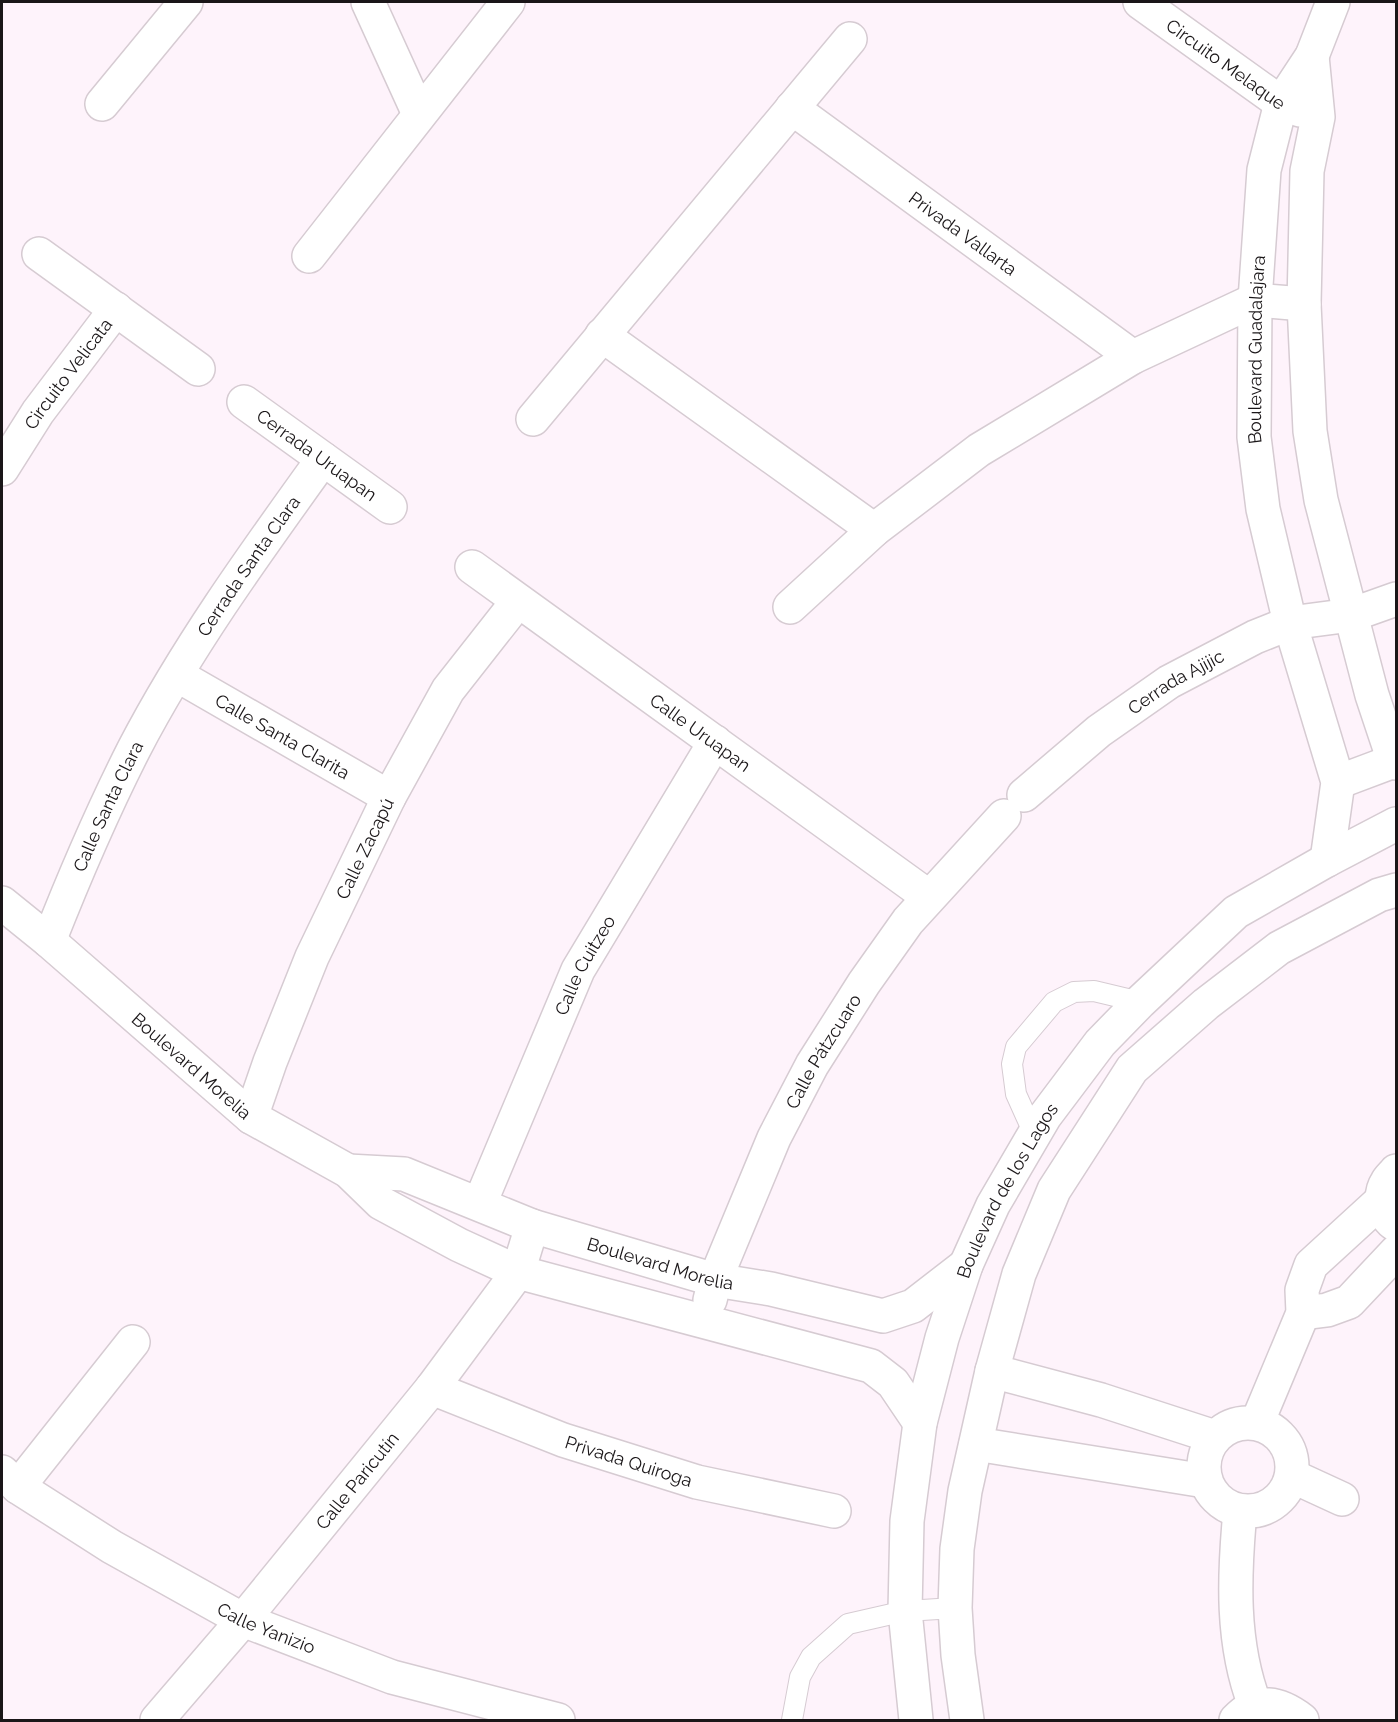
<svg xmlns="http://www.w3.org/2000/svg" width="1398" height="1722" font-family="Raleway,sans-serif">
	<rect width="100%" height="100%" fill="#fef3fb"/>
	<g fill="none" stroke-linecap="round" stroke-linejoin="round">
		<defs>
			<path id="lane" d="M1034,1134L1016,1094L1012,1064L1016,1047L1054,1002L1074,992L1094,991L1140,1002
				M792,1720L800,1677L811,1657L848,1624L905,1611L955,1608"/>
			<g id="street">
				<path d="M368,2L419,114"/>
				<path id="s1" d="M1140,2L1281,103L1300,110"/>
				<path d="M1312,56L1318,117L1307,171L1304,304L1310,431L1321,500L1372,695L1394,761L1396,763"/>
				<path d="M102,104L186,2"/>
				<path id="s2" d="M792,108L1133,357"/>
				<path d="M39,254L198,369"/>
				<path d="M309,256L508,2"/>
				<path d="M602,335L874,530"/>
				<path id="s3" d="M244,402L390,507"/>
				<path d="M533,419L850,39"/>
				<path id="s4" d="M2,469L38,412L116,309"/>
				<path id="s5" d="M472,567L929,897"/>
				<path d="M790,607L874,530L979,450L1133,357L1255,300L1304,304"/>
				<path id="s6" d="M177,675L389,797"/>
				<path d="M1338,782L1394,761"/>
				<path id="s7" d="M1024,795L1099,731L1169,682L1255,637L1290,623L1351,615L1396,599"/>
				<path id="s8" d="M1327,860L1338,782L1290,623L1263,509L1254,437L1255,300L1264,170L1281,103L1312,56L1333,2"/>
				<path id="s9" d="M2,903L49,941L251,1117L348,1171L381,1203L459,1245L518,1272L871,1366L893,1383L920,1423"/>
				<path id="s10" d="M49,941C75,875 102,812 134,749C187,647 256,552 323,459"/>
				<path id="s11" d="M251,1117L270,1062L312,957L389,797L448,690L518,601"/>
				<path id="s12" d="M348,1171L404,1174L532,1226L715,1280L771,1289L883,1316L913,1306L966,1265"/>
				<path d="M1396,1171C1393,1175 1389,1178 1387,1182C1378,1196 1383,1217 1396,1225"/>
				<path id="s13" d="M480,1203L578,970L715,742"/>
				<path id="s14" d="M710,1300L715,1280L774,1138L812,1065L864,983L908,921L1004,816"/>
				<path d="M1303,1313L1327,1310L1349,1302L1396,1252"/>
				<path d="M992,1371L1101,1400L1215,1437"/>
				<path id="s15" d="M432,1388L563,1440L697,1482L834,1511"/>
				<path d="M1257,1423L1303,1313L1302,1290L1311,1265L1382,1200"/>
				<circle cx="1248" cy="1467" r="44"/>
				<path d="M976,1444L1205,1481"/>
				<path id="s16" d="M2,1472L18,1487L112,1547L243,1620L392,1677L558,1720"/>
				<path d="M1292,1476L1342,1499"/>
				<path d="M18,1487L133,1342"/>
				<path d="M1240,1511C1234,1576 1231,1643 1255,1705"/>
				<path id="s17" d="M157,1720L243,1620L432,1388L518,1272L532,1226"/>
				<path id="s18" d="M916,1720L905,1611L907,1521L920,1423L942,1338L966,1265L993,1205L1045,1116L1100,1043L1140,1002L1236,912L1327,860L1396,824"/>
				<path d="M967,1720L958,1655L955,1608L957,1549L965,1491L992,1371L1019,1274L1054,1190L1132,1069L1206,1004L1279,948L1379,895L1396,890"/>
				<path d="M1236,1720C1257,1697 1280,1703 1302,1720"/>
			</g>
		</defs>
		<use href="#lane" stroke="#d6cbd2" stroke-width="22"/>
		<use href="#street" stroke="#d6cbd2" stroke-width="36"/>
		<use href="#lane" stroke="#fff" stroke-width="20"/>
		<use href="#street" stroke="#fff" stroke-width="33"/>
	</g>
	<g text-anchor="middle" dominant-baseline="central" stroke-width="4.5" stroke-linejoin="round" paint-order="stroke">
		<g font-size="18" fill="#1a1618" stroke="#fff">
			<text stroke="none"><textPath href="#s1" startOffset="106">Circuito Melaque</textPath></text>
			<text stroke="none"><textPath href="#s2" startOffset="212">Privada Vallarta</textPath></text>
			<text stroke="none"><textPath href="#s8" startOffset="522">Boulevard Guadalajara</textPath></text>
			<text stroke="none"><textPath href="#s4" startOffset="116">Circuito Velicata</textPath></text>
			<text stroke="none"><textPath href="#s3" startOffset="90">Cerrada Uruapan</textPath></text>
			<text stroke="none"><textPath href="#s10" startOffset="426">Cerrada Santa Clara</textPath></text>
			<text stroke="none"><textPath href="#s7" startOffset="190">Cerrada Ajijic</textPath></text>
			<text stroke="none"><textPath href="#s5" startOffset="282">Calle Uruapan</textPath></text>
			<text stroke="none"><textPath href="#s6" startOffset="122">Calle Santa Clarita</textPath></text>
			<text stroke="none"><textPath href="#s10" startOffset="147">Calle Santa Clara</textPath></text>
			<text stroke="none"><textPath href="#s11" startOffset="292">Calle Zacapú</textPath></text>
			<text stroke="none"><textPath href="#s13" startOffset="260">Calle Cuitzeo</textPath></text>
			<text stroke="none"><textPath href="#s14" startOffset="274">Calle Pátzcuaro</textPath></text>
			<text stroke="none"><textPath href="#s9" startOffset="250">Boulevard Morelia</textPath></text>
			<text stroke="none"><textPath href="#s18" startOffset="548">Boulevard de los Lagos</textPath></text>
			<text stroke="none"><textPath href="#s12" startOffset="328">Boulevard Morelia</textPath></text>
			<text stroke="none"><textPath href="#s15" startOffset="210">Privada Quiroga</textPath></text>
			<text stroke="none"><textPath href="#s17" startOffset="312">Calle Paricutín</textPath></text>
			<text stroke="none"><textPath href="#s16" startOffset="308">Calle Yanizio</textPath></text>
		</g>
	</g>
	<rect width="1398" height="1722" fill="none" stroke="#1a1618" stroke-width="6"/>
</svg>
